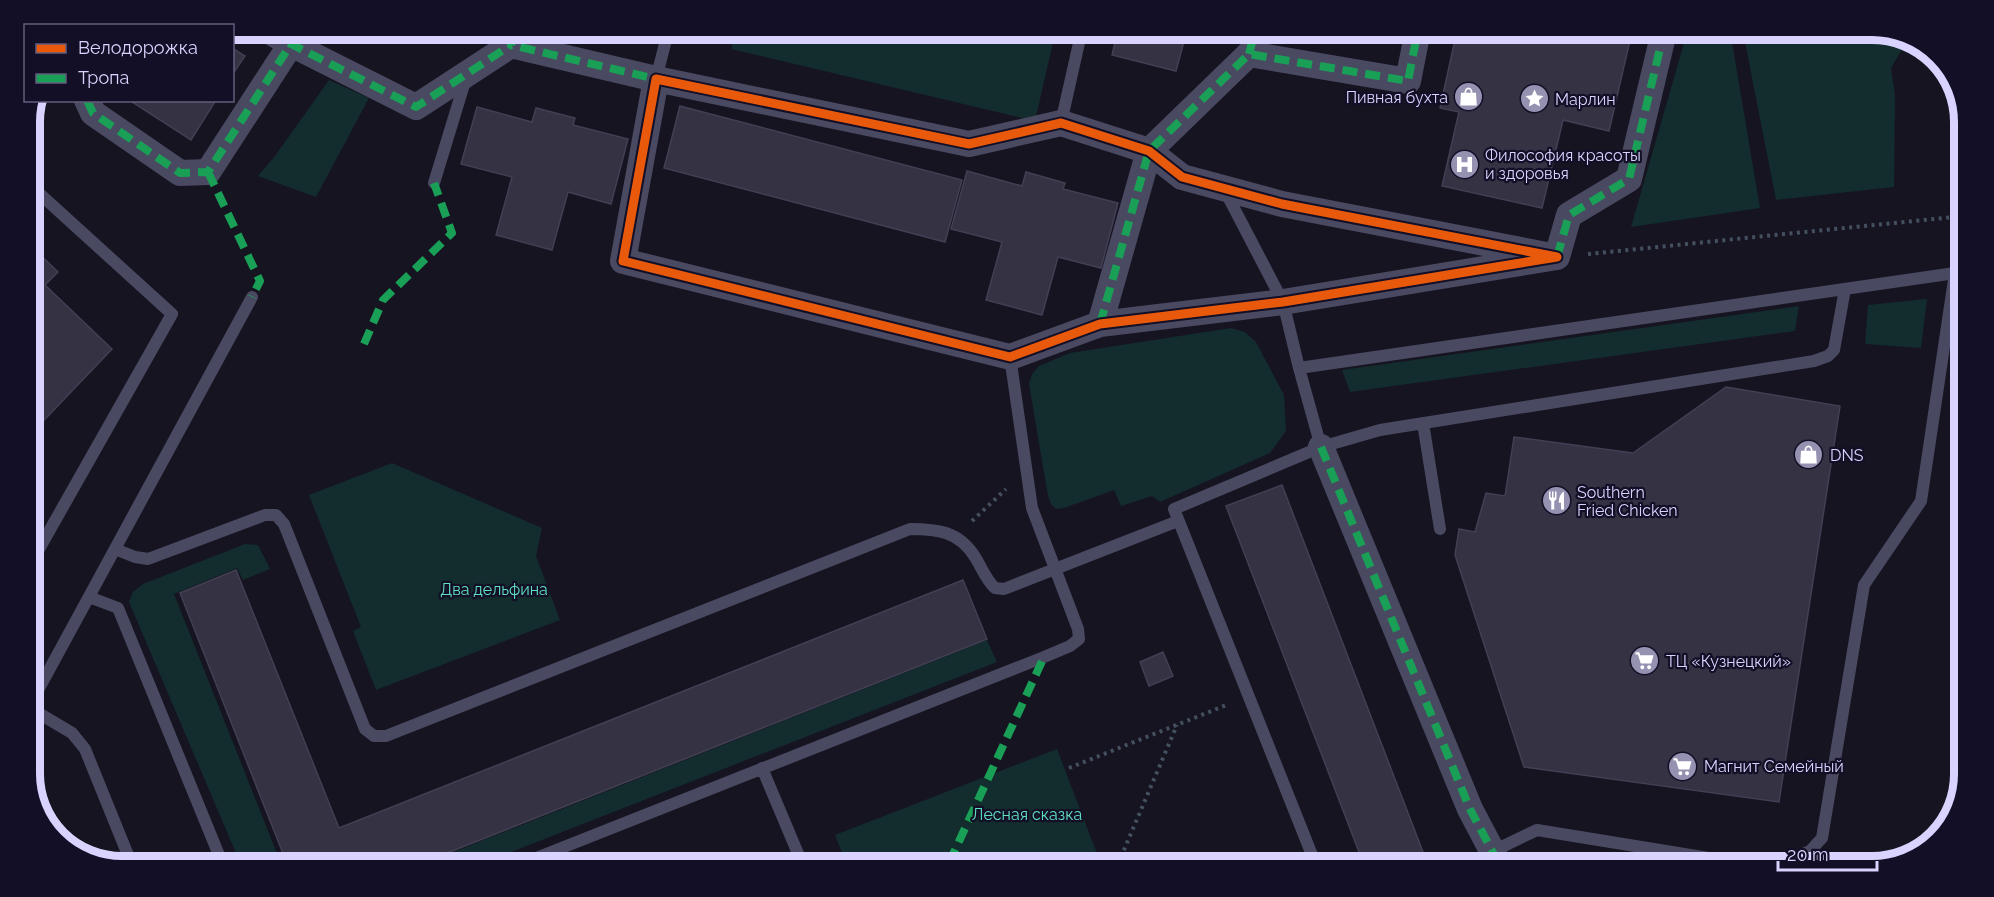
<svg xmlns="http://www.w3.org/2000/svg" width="1994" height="897" font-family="Raleway,sans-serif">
	<rect width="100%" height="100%" fill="#161421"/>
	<path fill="#132c2d" d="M735,32L1055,34L1035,121L731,49Z
		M1686,36H1731L1760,208L1631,227Z
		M1744,37H1907L1915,43L1901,51L1891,68L1895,95L1894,187L1776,200Z
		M329,80L369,98L316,197L258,176L275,156Z
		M1927,299L1921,348L1865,344L1868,305Z
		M1799,306L1795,331L1350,392L1342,370Z
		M1231,328L1245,332L1256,342L1284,395L1286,431L1270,453L1160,502L1152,496L1121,506L1114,490L1064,508L1056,509L1051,504L1048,496L1029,384L1032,374L1039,366L1070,353Z
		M392,463L542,528L536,556L560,620L376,690L353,631L361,627L309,495Z
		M245,544L258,545L270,569L243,580L237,568L174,594L280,861L239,860L129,602L133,592L143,584Z
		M987,640L997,662L488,861H431Z
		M1057,749L1101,864L846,863L835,835Z"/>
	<path fill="#343243" stroke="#433f54" stroke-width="1.5" d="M1117,34H1186L1176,71L1112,55Z
		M1456,35L1631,36L1609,131L1563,120L1542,208L1442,186L1459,112L1440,108Z
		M232,48L245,56L232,75Z
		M129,100H216L191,140Z
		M680,106L962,180L945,242L664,168Z
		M477,107L532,122L536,108L575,118L573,125L628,139L611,204L568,192L552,250L496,235L512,177L461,164Z
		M967,171L1022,186L1026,172L1065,183L1063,189L1118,203L1101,268L1058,257L1042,315L986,300L1002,242L951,229Z
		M30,245L58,272L45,285L112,349L30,435Z
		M1726,387L1840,406L1779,802L1524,767L1455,555L1459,529L1475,532L1486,493L1505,496L1514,437L1633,453Z
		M1282,485L1428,865H1364L1253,576L1226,506Z
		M236,570L339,828L963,580L987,639L427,861H286L180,593Z
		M1163,652L1173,676L1149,686L1140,662Z"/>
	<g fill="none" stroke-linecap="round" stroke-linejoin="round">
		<path stroke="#44505f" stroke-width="4" stroke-dasharray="3 4.5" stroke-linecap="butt" d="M1588,254L1963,216
			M972,521L1006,489
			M1069,768L1229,704
			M1118,864L1177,725"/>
		<path stroke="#4a4962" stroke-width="12" d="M656,79L668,32
			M1061,123L1081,34
			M434,183L466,78
			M30,185L172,314L30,565
			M1224,189L1283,302L1299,368L1321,447
			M1299,368L1962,272
			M1423,423L1440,529
			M115,549L135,557L148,559L265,515H276L284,524L365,729L374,736H386L910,529C937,529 959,531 975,557C982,568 986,580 995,588L1004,589L1178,521
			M89,597L118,608L221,860
			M30,705L252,297
			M30,708L72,733L85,749L130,860
			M762,768L802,863
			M1493,851L1537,830L1764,867
			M526,862L1044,657L1070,646L1079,639L1078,629L1032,508L1010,357
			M1316,865L1174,509L1321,447L1380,430L1814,361L1828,356L1834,350L1845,289
			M1773,867L1810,851L1822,838L1864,585L1921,501L1955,273"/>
		<path stroke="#4a4962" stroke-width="26" d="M269,31L291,44L416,107L511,45
			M514,32L511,45L656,79
			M656,79L969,144L1061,123L1149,151L1182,177L1282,204L1557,257L1283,302L1100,324L1010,357L623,261Z
			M87,100L93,113L180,173L208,172L291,44
			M1557,257L1569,215L1629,179L1663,36
			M1100,324L1149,151L1249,54L1408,81L1417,35
			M1321,447L1470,809L1500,866"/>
		<path stroke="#1a9f57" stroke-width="8" stroke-dasharray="15 8" stroke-linecap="butt" d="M269,31L291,44L416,107L511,45
			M514,32L511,45L656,79
			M1249,54L1254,35
			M87,100L93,113L180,173L208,172L291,44
			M208,172L260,281L252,297
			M1557,257L1569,215L1629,179L1663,36
			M1100,324L1149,151L1249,54L1408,81L1417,35
			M364,344L383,300L452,233L434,183
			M1321,447L1470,809L1500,866
			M949,863L1044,657"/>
		<defs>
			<path id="cycleway" d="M656,79L969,144L1061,123L1149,151L1182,177L1282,204L1557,257L1283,302L1100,324L1010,357L623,261Z"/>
		</defs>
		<use href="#cycleway" stroke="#130f26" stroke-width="13"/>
		<use href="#cycleway" stroke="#e8590c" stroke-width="9"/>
	</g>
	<defs>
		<symbol id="shop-disc" viewBox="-11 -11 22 22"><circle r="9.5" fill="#9591b1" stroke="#130f26"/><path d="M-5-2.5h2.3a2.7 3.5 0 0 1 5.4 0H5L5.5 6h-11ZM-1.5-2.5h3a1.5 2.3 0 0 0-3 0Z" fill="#fff"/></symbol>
		<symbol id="sight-disc" viewBox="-11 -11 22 22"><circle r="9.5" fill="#9591b1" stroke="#130f26"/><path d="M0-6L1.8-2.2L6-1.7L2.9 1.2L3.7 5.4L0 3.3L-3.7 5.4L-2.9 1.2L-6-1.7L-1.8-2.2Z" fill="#fff"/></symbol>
		<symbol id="hospital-disc" viewBox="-11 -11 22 22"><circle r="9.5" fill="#9591b1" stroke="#130f26"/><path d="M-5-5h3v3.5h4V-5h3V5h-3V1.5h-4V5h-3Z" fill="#fff"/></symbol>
		<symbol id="restaurant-disc" viewBox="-11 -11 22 22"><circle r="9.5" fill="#9591b1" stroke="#130f26"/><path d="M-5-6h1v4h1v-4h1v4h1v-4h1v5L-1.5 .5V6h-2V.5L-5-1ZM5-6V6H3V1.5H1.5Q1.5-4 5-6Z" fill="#fff"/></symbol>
		<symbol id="supermarket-disc" viewBox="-11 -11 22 22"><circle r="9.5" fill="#9591b1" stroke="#130f26"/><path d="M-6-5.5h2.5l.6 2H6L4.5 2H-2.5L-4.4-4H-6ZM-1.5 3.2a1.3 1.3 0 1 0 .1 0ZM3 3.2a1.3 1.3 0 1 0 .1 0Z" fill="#fff"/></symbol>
	</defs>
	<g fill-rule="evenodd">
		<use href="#shop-disc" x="1452" y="80" width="33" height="33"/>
		<use href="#sight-disc" x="1518" y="82" width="33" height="33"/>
		<use href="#hospital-disc" x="1448" y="148" width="33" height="33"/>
		<use href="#shop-disc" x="1792" y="438" width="33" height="33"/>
		<use href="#restaurant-disc" x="1540" y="484" width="33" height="33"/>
		<use href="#supermarket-disc" x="1628" y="644" width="33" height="33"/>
		<use href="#supermarket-disc" x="1666" y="750" width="33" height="33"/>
	</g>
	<g text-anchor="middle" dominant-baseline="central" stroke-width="4.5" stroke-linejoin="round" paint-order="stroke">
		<g font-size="16" fill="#d9d4ff" stroke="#130f26" text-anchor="start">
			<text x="1448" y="97" text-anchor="end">Пивная бухта</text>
			<text x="1555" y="99">Марлин</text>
			<text x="1485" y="155">Философия красоты<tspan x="1485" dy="18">и здоровья</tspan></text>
			<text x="1830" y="455">DNS</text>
			<text x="1577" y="492">Southern<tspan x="1577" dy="18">Fried Chicken</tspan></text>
			<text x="1666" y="661">ТЦ «Кузнецкий»</text>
			<text x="1704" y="766">Магнит Семейный</text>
		</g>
		<g font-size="16" fill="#5fe0c0" stroke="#130f26">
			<text x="494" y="589">Два дельфина</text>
			<text x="1027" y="814">Лесная сказка</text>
		</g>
	</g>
	<path d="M0 0H1994V897H0ZM122 40H1872A82 82 0 0 1 1954 122V774A82 82 0 0 1 1872 856H122A82 82 0 0 1 40 774V122A82 82 0 0 1 122 40Z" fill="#130f26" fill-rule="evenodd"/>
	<path fill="none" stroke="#d9d4ff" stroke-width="8" d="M122 40H1872A82 82 0 0 1 1954 122V774A82 82 0 0 1 1872 856H122A82 82 0 0 1 40 774V122A82 82 0 0 1 122 40Z"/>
	<rect x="24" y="24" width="210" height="78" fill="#130f26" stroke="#625e7d" stroke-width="1.5"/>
	<rect x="36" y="44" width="30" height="9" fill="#e8590c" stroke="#625e7d" stroke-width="1.5"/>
	<text x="78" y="54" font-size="18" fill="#d9d4ff">Велодорожка</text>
	<rect x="36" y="74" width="30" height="9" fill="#1a9f57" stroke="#625e7d" stroke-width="1.5"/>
	<text x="78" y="84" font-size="18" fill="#d9d4ff">Тропа</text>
	<path d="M1778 861v9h99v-9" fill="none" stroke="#d9d4ff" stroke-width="3"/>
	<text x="1787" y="861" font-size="18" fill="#d9d4ff" stroke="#130f26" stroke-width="4.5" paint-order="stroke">20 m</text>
</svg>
